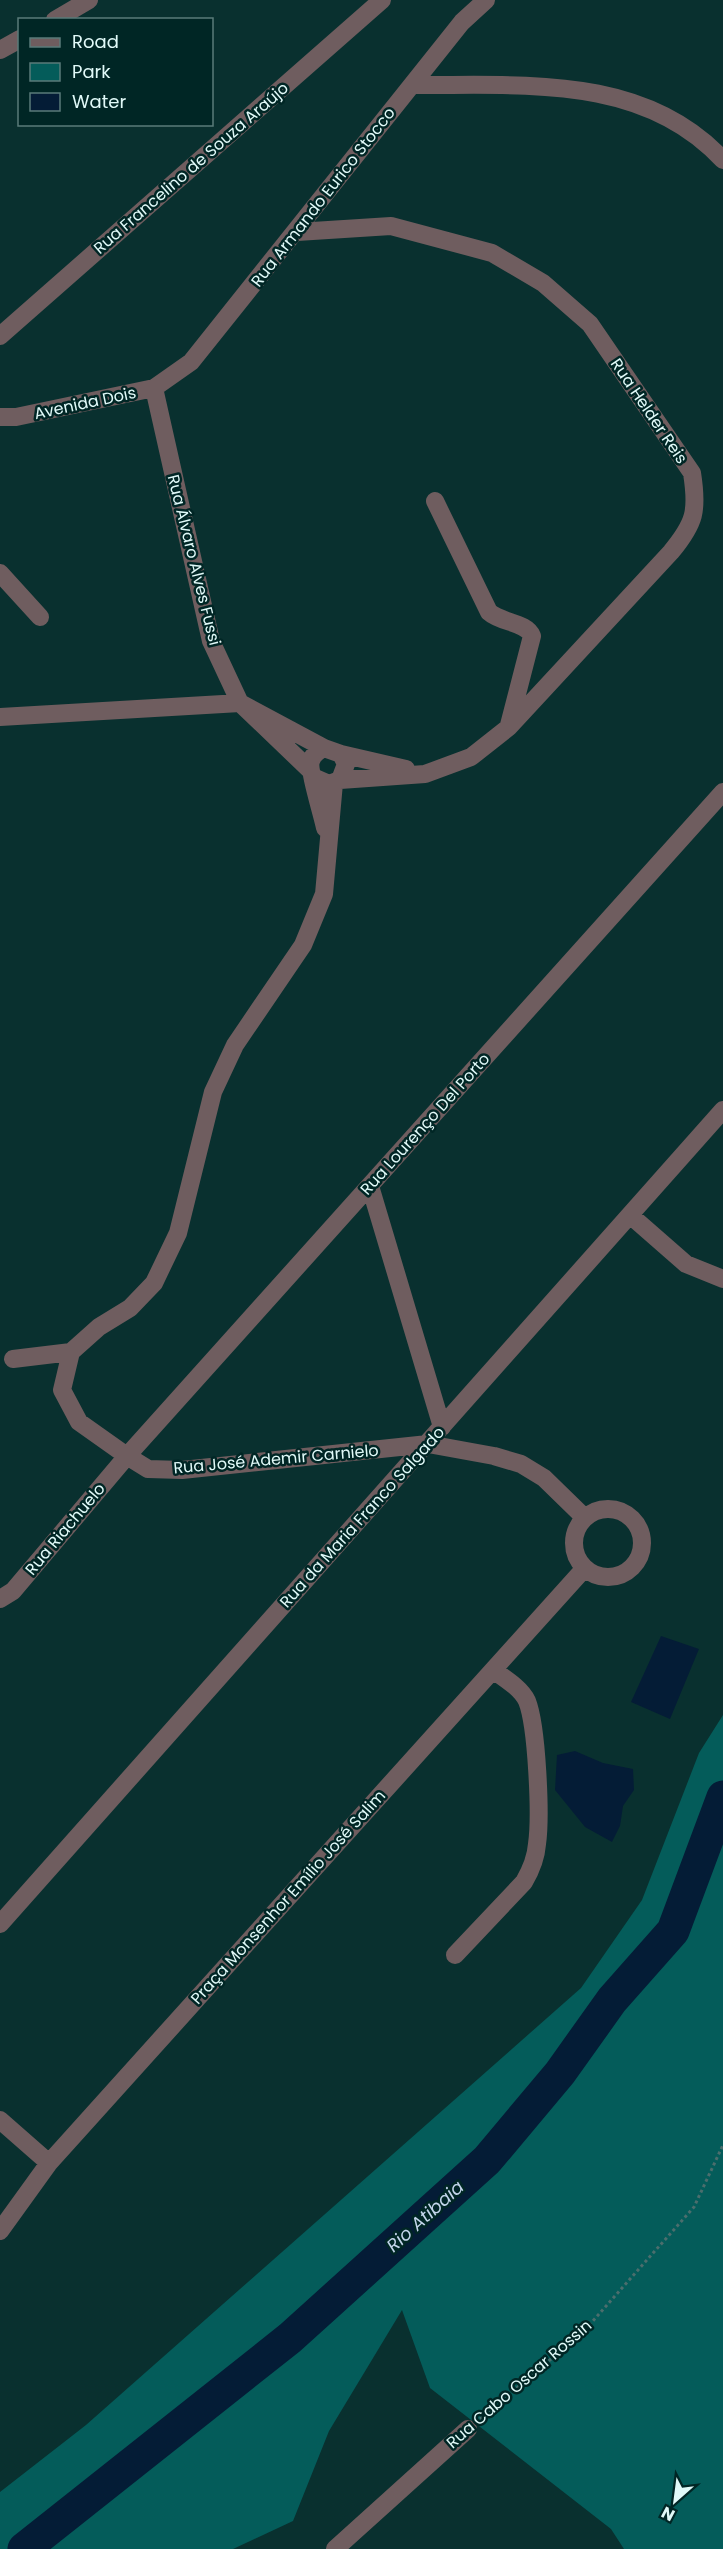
<svg xmlns="http://www.w3.org/2000/svg" width="723" height="2549" font-family="Poppins,sans-serif">
	<rect width="100%" height="100%" fill="#09302f"/>
	<path fill="#045c5a" d="M723,1715V2549H624L611,2529L430,2388L402,2310L329,2431L293,2521L233,2549H0V2492L86,2425L581,1988L642,1900L699,1753Z"/>
	<path fill="#041c36" d="M661,1636L699,1649L670,1719L631,1702Z
		M575,1751L603,1763L633,1769L634,1790L623,1806L620,1826L612,1842L585,1827L555,1790L557,1755Z"/>
	<g fill="none" stroke-linecap="round" stroke-linejoin="round">
		<path stroke="#041c36" stroke-width="33" d="M24,2549L290,2338L487,2160L560,2073L612,2000L673,1931L723,1797"/>
		<path stroke="#4b6e6d" stroke-width="3" stroke-dasharray="3 3" stroke-linecap="butt" d="M480,2419L583,2332L694,2207L723,2145"/>
		<path stroke="#6f5d5f" stroke-width="18" d="M55,20L89,0
			M0,50L20,39
			M412,85C520,86 643,73 723,160
			M297,232L391,226L492,253L543,283L590,324L692,473C698,511 695,523 671,552L509,727L471,757L425,774L340,780
			M0,336L382,0
			M154,388L211,641L240,703L311,771
			M0,417H16L154,388L191,362L462,22L486,0
			M435,501L489,612C501,623 527,622 532,636L509,725
			M0,573L40,617
			M0,717L240,703L324,748
			M341,754L406,769
			M313,777L329,784L340,780L346,764L341,754L324,748C318,751 313,754 311,761C308,769 323,817 325,828
			M334,783L324,894L303,945L235,1045L213,1092L178,1233L154,1283L130,1308L99,1327L71,1352L62,1390L79,1422L127,1456L148,1469L182,1470L428,1444L494,1456L521,1464L544,1478L584,1517
			M370,1186L442,1427
			M630,1215L686,1264L723,1279
			M13,1359L71,1352
			M574 1543a34 34 0 1 1 68 0a34 34 0 1 1-68 0Z
			M0,1599L13,1591L127,1456L723,792
			M0,1924L723,1110
			M455,1955L524,1882C531,1870 536,1858 537,1844C541,1816 537,1726 527,1701C521,1688 504,1678 493,1670
			M0,2120L49,2163
			M0,2231L49,2163L584,1569
			M335,2549L468,2429"/>
	</g>
	<g text-anchor="middle" dominant-baseline="central" stroke-width="5" stroke-linejoin="round" paint-order="stroke">
		<g font-size="16" fill="#e1faf9" stroke="#002625">
			<text transform="translate(191 168) rotate(-41)">Rua Francelino de Souza Araújo</text>
			<text transform="translate(323 197) rotate(-52)">Rua Armando Eurico Stocco</text>
			<text transform="translate(85 403) rotate(-12)">Avenida Dois</text>
			<text transform="translate(649 411) rotate(56)">Rua Helder Reis</text>
			<text transform="translate(194 560) rotate(76)">Rua Álvaro Alves Fussi</text>
			<text transform="translate(425 1124) rotate(-48)">Rua Lourenço Del Porto</text>
			<text transform="translate(276 1459) rotate(-5)">Rua José Ademir Carnielo</text>
			<text transform="translate(362 1517) rotate(-48)">Rua da Maria Franco Salgado</text>
			<text transform="translate(65 1529) rotate(-50)">Rua Riachuelo</text>
			<text transform="translate(288 1897) rotate(-48)">Praça Monsenhor Emílio José Salim</text>
			<text transform="translate(519 2384) rotate(-41)">Rua Cabo Oscar Rossin</text>
		</g>
		<g font-size="18" font-style="italic" fill="#c3d5eb" stroke="#002625">
			<text transform="translate(425 2216) rotate(-42)">Rio Atibaia</text>
		</g>
	</g>
	<rect x="18" y="18" width="195" height="108" fill="#002625" stroke="#5a7b7a" stroke-width="1.5"/>
	<rect x="30" y="38" width="30" height="9" fill="#6f5d5f" stroke="#5a7b7a" stroke-width="1.5"/>
	<text x="72" y="48" font-size="18" fill="#e1faf9">Road</text>
	<rect x="30" y="63" width="30" height="18" fill="#045c5a" stroke="#5a7b7a" stroke-width="1.5"/>
	<text x="72" y="78" font-size="18" fill="#e1faf9">Park</text>
	<rect x="30" y="93" width="30" height="18" fill="#041c36" stroke="#5a7b7a" stroke-width="1.5"/>
	<text x="72" y="108" font-size="18" fill="#e1faf9">Water</text>
	<g transform="translate(675 2501) rotate(208)" stroke="#002625" stroke-width="4.5" paint-order="stroke">
	<path d="M0-4.5L10 22L0 15L-10 22Z" fill="#e1faf9"/>
	<text y="-9" font-size="16" font-weight="bold" text-anchor="middle" fill="#e1faf9">N</text>
	</g>
</svg>
